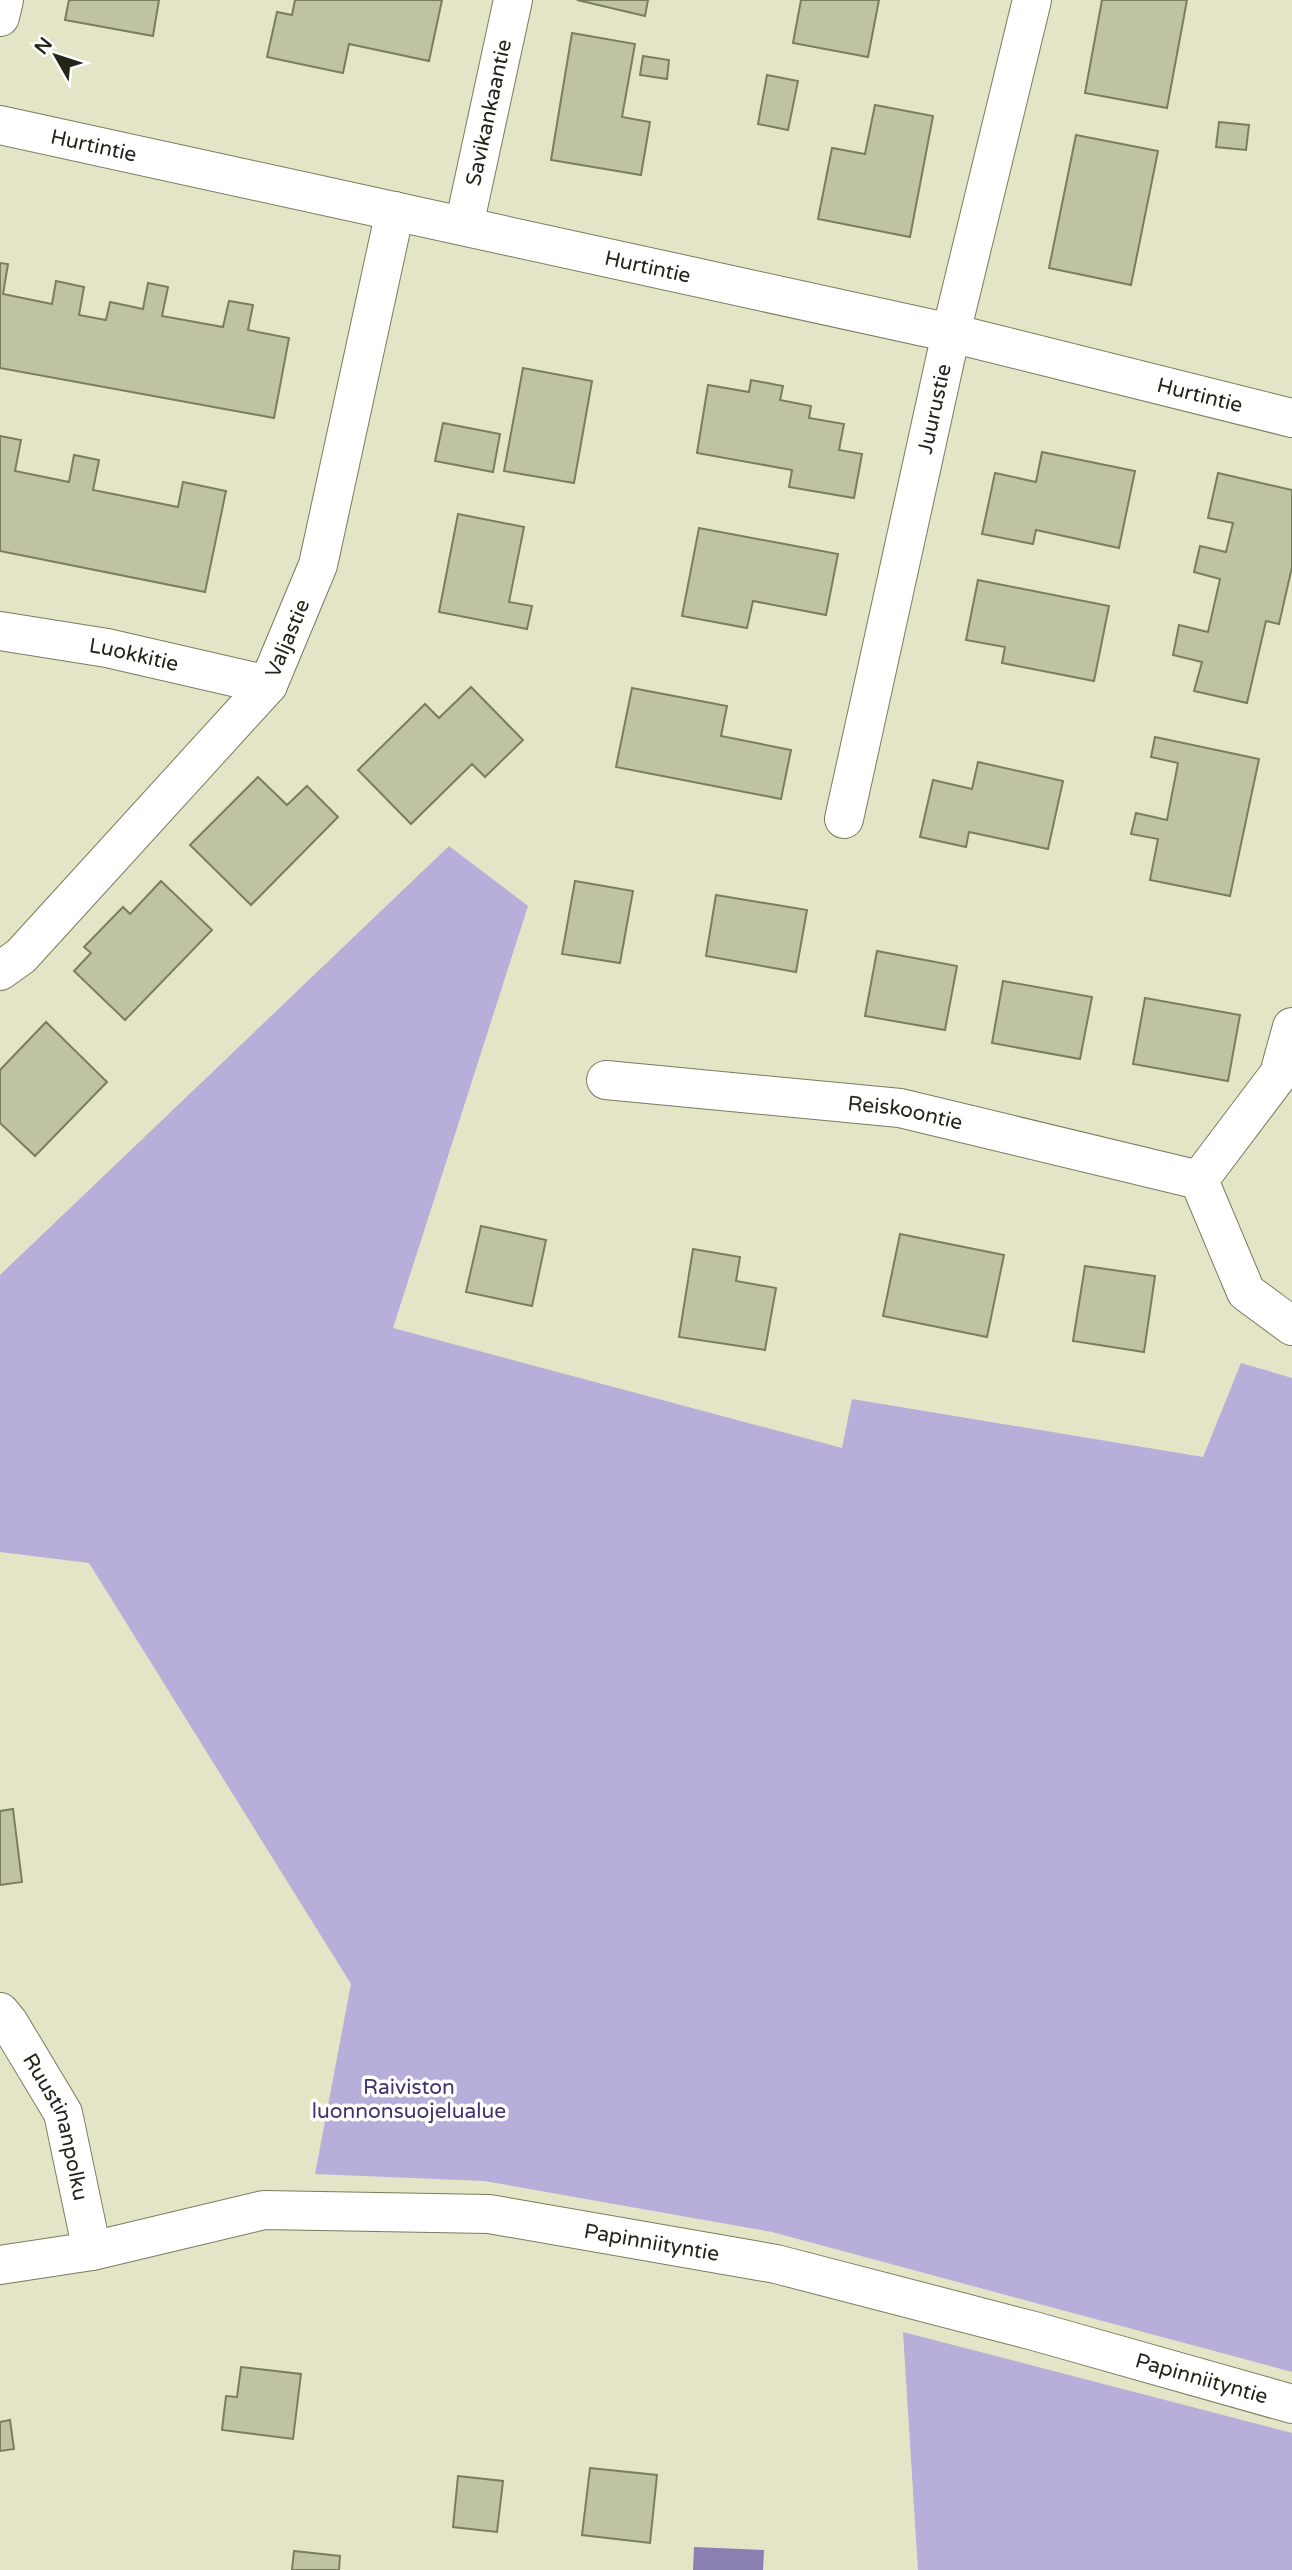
<svg xmlns="http://www.w3.org/2000/svg" width="1292" height="2570" font-family="'Varela Round',sans-serif">
	<rect width="100%" height="100%" fill="#e3e5c6"/>
	<path fill="#b7aeda" d="M449,846L528,906L393,1328L842,1448L852,1399L1203,1457L1241,1363L1292,1378V2372L772,2232L484,2181L315,2174L351,1984L89,1563L0,1552V1275Z
		M903,2332L1292,2433V2570H918Z"/>
	<path fill="#897fb0" d="M694,2547L764,2550L763,2570H693Z"/>
	<path fill="#c0c2a4" stroke="#7b7d61" stroke-width="2" d="M69,0H159L153,36L65,20Z
		M295,0H442L429,61L349,44L343,73L267,57L277,12L292,15Z
		M577,0H648L645,16Z
		M801,0H879L868,57L793,43Z
		M1102,0H1187L1167,108L1085,93Z
		M572,33L635,44L622,117L650,122L641,175L551,160Z
		M643,56L669,60L667,79L640,75Z
		M767,75L798,81L788,130L758,124Z
		M875,105L933,116L910,237L818,219L832,148L865,154Z
		M1219,122L1249,125L1246,150L1216,147Z
		M1076,135L1158,151L1131,285L1049,268Z
		M0,263L8,264L3,294L52,304L56,281L84,287L79,315L106,320L110,302L143,309L148,283L168,287L162,316L223,327L229,301L253,305L248,330L289,338L274,418L0,368Z
		M523,368L592,381L574,483L504,471Z
		M751,380L783,386L780,400L811,406L809,418L844,424L839,450L862,454L854,498L789,487L792,470L697,453L708,385L749,392Z
		M443,423L500,434L493,472L435,461Z
		M0,436L21,440L15,471L69,482L74,455L99,460L93,490L178,507L183,482L226,491L205,592L0,551Z
		M1042,452L1135,471L1119,548L1036,530L1033,544L982,534L995,473L1036,482Z
		M1218,473L1292,490V567L1279,624L1266,621L1247,703L1194,691L1202,662L1173,655L1179,625L1208,632L1220,579L1194,572L1200,546L1226,552L1233,523L1208,518Z
		M458,514L524,527L509,602L532,606L527,629L439,612Z
		M699,528L838,554L826,615L753,601L747,628L682,616Z
		M978,580L1109,606L1094,681L1002,663L1005,647L966,640Z
		M471,687L523,740L485,777L472,764L411,824L358,770L425,704L439,718Z
		M632,688L727,706L721,736L791,750L781,799L616,767Z
		M1155,737L1259,759L1230,896L1150,880L1158,839L1131,834L1136,813L1167,820L1178,763L1151,757Z
		M978,762L1063,781L1048,849L969,832L966,847L920,837L933,780L972,789Z
		M258,777L287,805L307,786L338,817L251,905L190,845Z
		M161,881L212,930L125,1020L74,971L91,953L84,947L123,907L130,914Z
		M575,881L633,891L620,963L562,954Z
		M716,895L807,910L796,972L706,956Z
		M877,951L957,966L945,1030L865,1016Z
		M1003,981L1092,997L1080,1059L992,1043Z
		M1145,998L1240,1015L1228,1081L1133,1064Z
		M46,1022L107,1082L35,1156L0,1123V1070Z
		M481,1226L546,1240L532,1306L466,1292Z
		M900,1234L1004,1255L987,1337L883,1316Z
		M693,1249L740,1257L736,1281L776,1288L765,1350L679,1337Z
		M1085,1266L1155,1276L1144,1352L1073,1341Z
		M13,1809L22,1882L0,1885V1811Z
		M241,2367L301,2374L293,2439L222,2430L226,2396L237,2397Z
		M10,2420L14,2449L0,2451V2422Z
		M590,2468L657,2475L650,2543L582,2535Z
		M458,2476L503,2481L497,2532L453,2527Z
		M294,2551L340,2556L339,2570H292Z"/>
	<g fill="none" stroke-linecap="round" stroke-linejoin="round">
		<defs>
			<g id="minor">
				<path d="M0,17L4,0"/>
				<path id="s1" d="M0,125L951,333L1292,418"/>
				<path id="s2" d="M464,226L513,0"/>
				<path id="s3" d="M0,631L107,648L268,685"/>
				<path id="s4" d="M844,819L951,333L1032,0"/>
				<path id="s5" d="M0,971L21,956L268,685L318,565L395,211"/>
				<path d="M1292,1027L1279,1074L1199,1180L1246,1292L1292,1326"/>
				<path id="s6" d="M606,1080L900,1108L1199,1180"/>
				<path id="s7" d="M0,2012L9,2023L63,2113L92,2251"/>
				<path id="s8" d="M0,2265L92,2251L264,2210L489,2214L776,2264L1034,2331L1292,2404"/>
			</g>
		</defs>
		<use href="#minor" stroke="#797b5f" stroke-width="40"/>
		<use href="#minor" stroke="#fff" stroke-width="38"/>
	</g>
	<g text-anchor="middle" dominant-baseline="central" stroke-width="7" stroke-linejoin="round" paint-order="stroke">
		<g font-size="21" fill="#242519" stroke="#fff">
			<text stroke="none"><textPath href="#s2" startOffset="116">Savikankaantie</textPath></text>
			<text stroke="none"><textPath href="#s1" startOffset="96">Hurtintie</textPath></text>
			<text stroke="none"><textPath href="#s1" startOffset="663">Hurtintie</textPath></text>
			<text stroke="none"><textPath href="#s1" startOffset="1230">Hurtintie</textPath></text>
			<text stroke="none"><textPath href="#s4" startOffset="420">Juurustie</textPath></text>
			<text stroke="none"><textPath href="#s5" startOffset="443">Valjastie</textPath></text>
			<text stroke="none"><textPath href="#s3" startOffset="136">Luokkitie</textPath></text>
			<text stroke="none"><textPath href="#s6" startOffset="301">Reiskoontie</textPath></text>
			<text stroke="none"><textPath href="#s7" startOffset="130">Ruustinanpolku</textPath></text>
			<text stroke="none"><textPath href="#s8" startOffset="660">Papinniityntie</textPath></text>
			<text stroke="none"><textPath href="#s8" startOffset="1227">Papinniityntie</textPath></text>
		</g>
		<g font-size="21" fill="#43316f" stroke="#fff">
			<text x="409" y="2087">Raiviston<tspan x="409" dy="24">luonnonsuojelualue</tspan></text>
		</g>
	</g>
	<g transform="translate(56 56) rotate(309)" stroke="#ffffff" stroke-width="5" paint-order="stroke">
	<path d="M0-5L12 26L0 18L-12 26Z" fill="#242519"/>
	<text y="-10" font-size="19" font-weight="bold" text-anchor="middle" fill="#242519">N</text>
	</g>
</svg>
